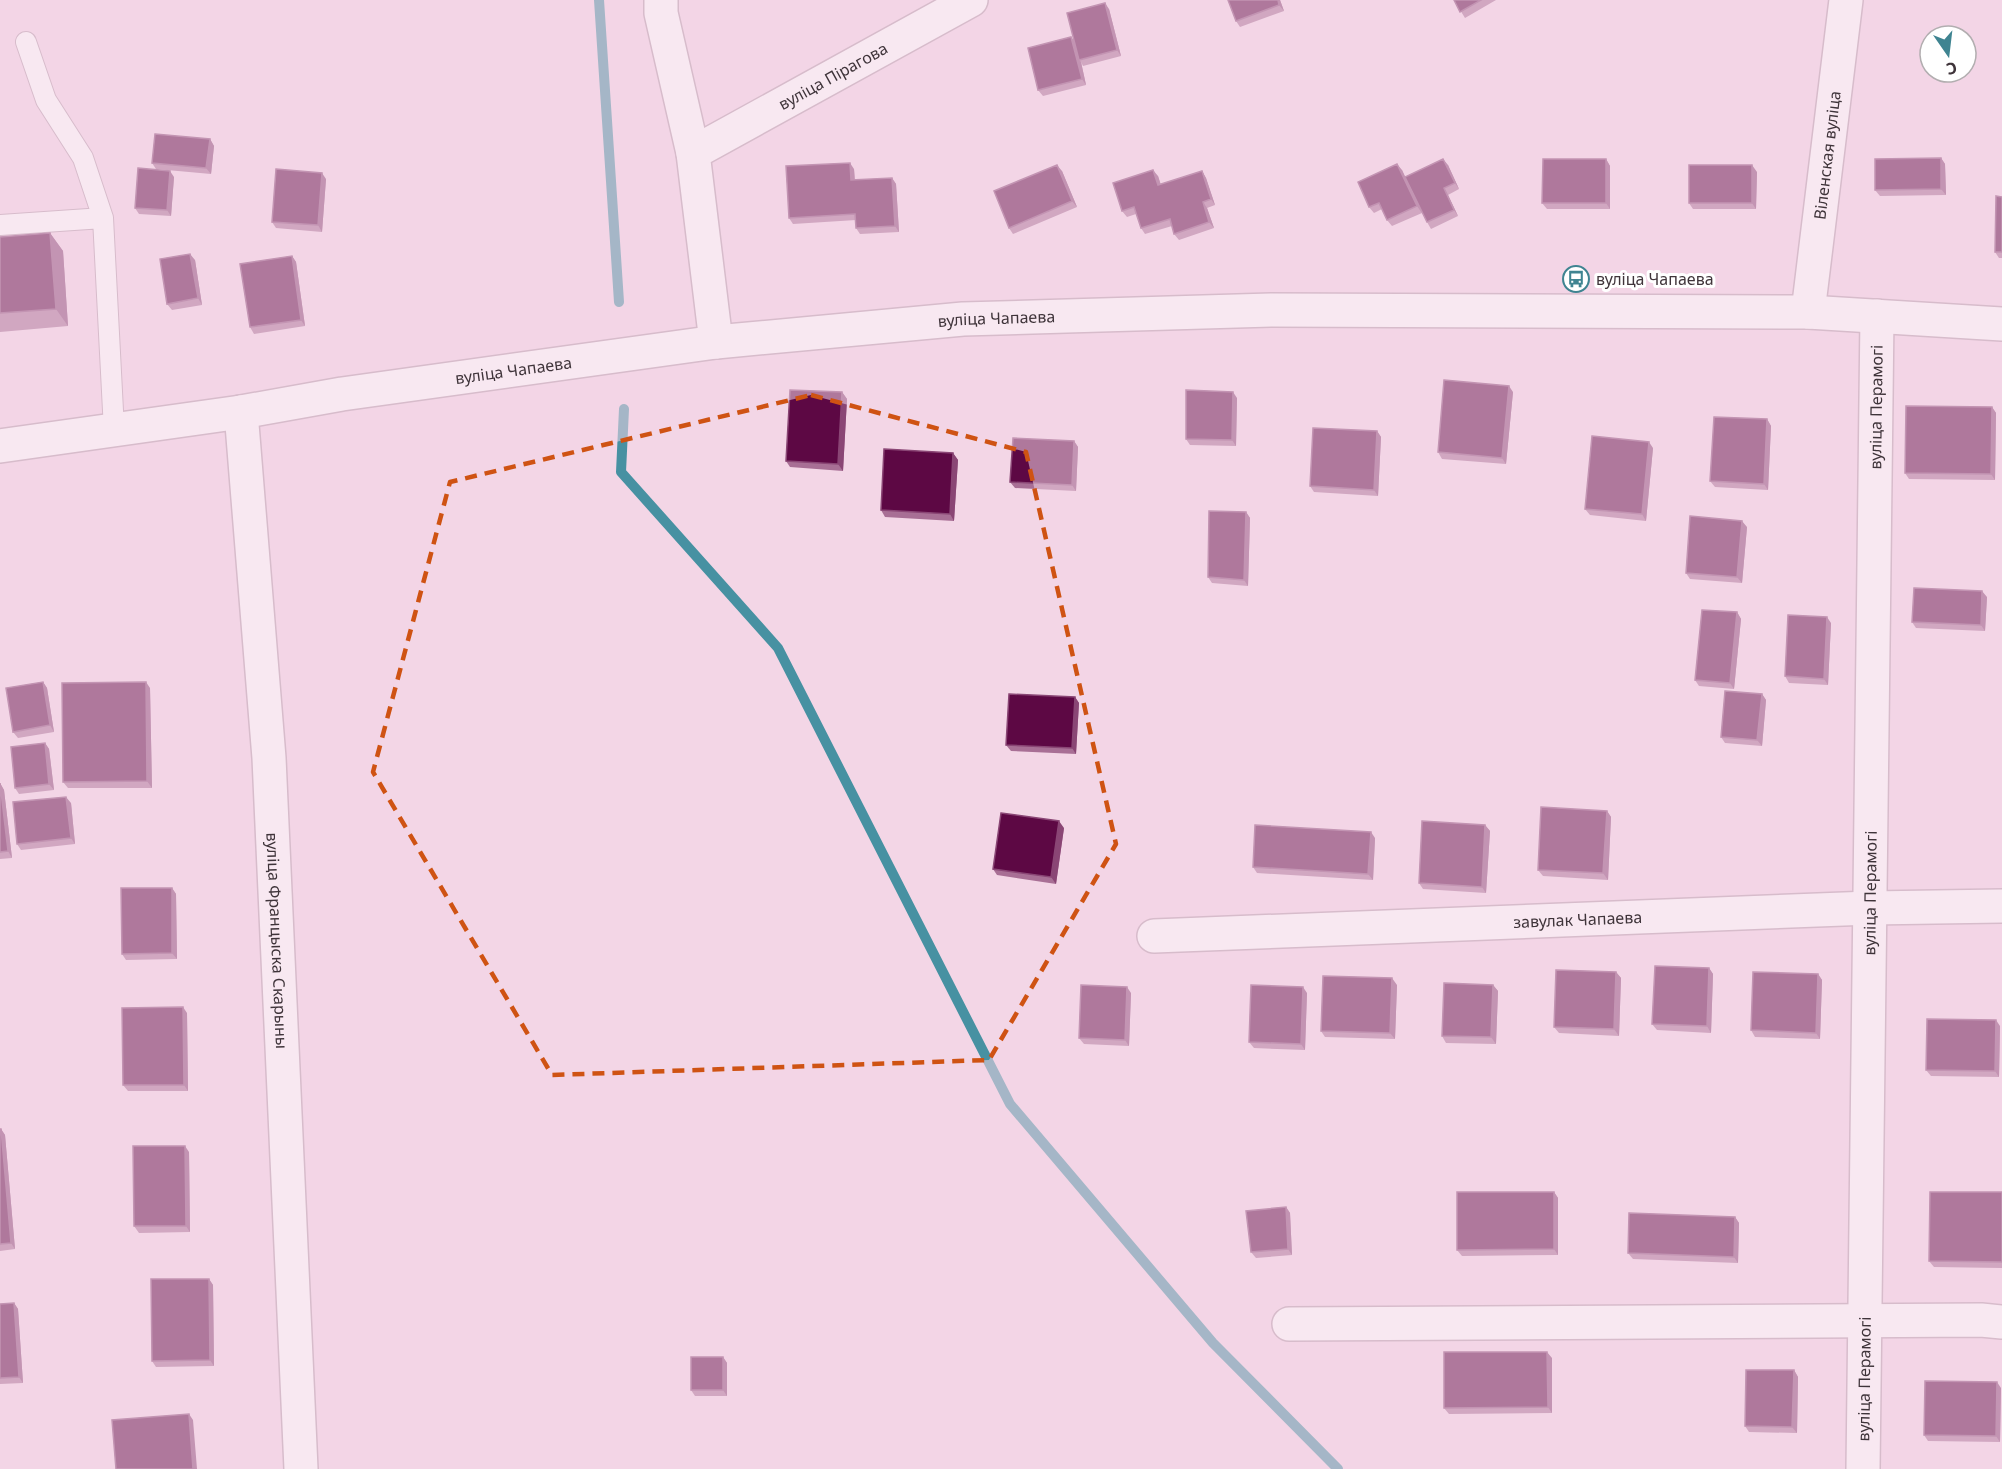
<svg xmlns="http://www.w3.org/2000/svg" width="2002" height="1469" font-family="'Noto Sans',sans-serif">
	<rect width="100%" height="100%" fill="#f3d6e6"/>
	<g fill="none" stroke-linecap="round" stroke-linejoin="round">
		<path stroke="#4791a2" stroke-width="10" d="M599,0L619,302
			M624,409L621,472L778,648L1010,1104L1213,1343L1338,1469"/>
		<defs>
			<path id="lane" d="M26,42L46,100L83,158L103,218L114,430
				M0,225L103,218"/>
			<g id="street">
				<path d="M661,0V13L693,153"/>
				<path id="s1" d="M716,342L693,153L971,0"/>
				<path id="s2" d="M1154,936L1870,908L2002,906"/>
				<path d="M1289,1324L1981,1320L2002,1322"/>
			</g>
			<g id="secondary">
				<path id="s3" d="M1808,312L1846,0"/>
				<path id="s4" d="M241,412L269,758L301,1469"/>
				<path id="s5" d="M0,446L241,412L342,394L716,342L963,319L1271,310L1808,312L2002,324"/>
				<path id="s6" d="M1863,1469L1877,316"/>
			</g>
		</defs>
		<use href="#lane" stroke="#b79dac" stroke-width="22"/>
		<use href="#street" stroke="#b79dac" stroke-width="36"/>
		<use href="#secondary" stroke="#b79dac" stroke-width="36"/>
		<use href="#lane" stroke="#fff" stroke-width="20"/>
		<use href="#street" stroke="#fff" stroke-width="33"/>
		<use href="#secondary" stroke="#fff" stroke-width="33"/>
	</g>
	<path fill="#a86f95" d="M1228,0H1280L1284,11L1240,27L1236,21Z
		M1454,0H1496L1465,18Z
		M1109,9L1121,56L1083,66L1081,62L1086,85L1043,96L1038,90L1074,41Z
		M210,139L214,146L211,174L156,169L152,163Z
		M1941,158L1945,164L1946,195L1880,196L1875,190Z
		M1606,159L1610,166V209H1547L1542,203Z
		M1448,165L1459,189L1448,195L1458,216L1431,229L1427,222Z
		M854,169L855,180L892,178L896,184L899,232L860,234L856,228V220L793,224L789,218Z
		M1402,170L1422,213L1392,226L1387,220L1382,209L1374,213L1369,207Z
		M1062,171L1077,207L1013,234L1009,228Z
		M1202,171L1206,178L1215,205L1207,208L1214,228L1179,240L1174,234L1172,226L1145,234L1141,228L1136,214L1127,217L1122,211L1158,176L1161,185Z
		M1757,172L1756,209H1693L1689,203Z
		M174,177L171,216L139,214L135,208Z
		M326,179L322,232L276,228L272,222Z
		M2002,197V258H1999L1995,252Z
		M50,233L63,251L68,326L0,332V237Z
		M292,256L296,262L305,326L254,334L250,327Z
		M195,260L202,305L172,310L167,304Z
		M842,392L847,399L843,471L790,467L786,461Z
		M1513,392L1506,464L1442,459L1438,452Z
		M1237,398L1236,446L1190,445L1186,439Z
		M1992,407L1996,413L1995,480L1909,479L1905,473Z
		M1767,419L1771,426L1768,490L1715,487L1710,481Z
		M1377,431L1381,437L1378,496L1314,492L1310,486Z
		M1074,441L1078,447L1076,491L1015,488L1010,482Z
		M1653,448L1646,521L1590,515L1585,509Z
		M953,453L958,460L954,521L885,517L881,510Z
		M1246,512L1250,518L1248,586L1212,583L1208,577Z
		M1747,527L1742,583L1690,579L1686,573Z
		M1987,597L1985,631L1916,628L1912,622Z
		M1737,612L1741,619L1734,689L1699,686L1695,680Z
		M1831,623L1828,685L1789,683L1785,676Z
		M43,682L47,688L54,732L18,738L13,732Z
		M150,688L152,788H68L63,782Z
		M1762,694L1766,700L1762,746L1725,743L1721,737Z
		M1075,697L1079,703L1076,754L1011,751L1006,745Z
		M45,743L49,749L54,790L19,794L15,788Z
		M0,783L4,790L12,858L0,859Z
		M71,803L75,844L21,850L17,844Z
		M1607,811L1611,817L1608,880L1543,876L1538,870Z
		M1485,825L1490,831L1486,893L1423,889L1419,883Z
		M1064,828L1056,884L997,875L993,869Z
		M1375,838L1373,880L1257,873L1253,867Z
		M172,888L176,894L177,959L126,960L122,954Z
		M1709,968L1713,974L1711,1033L1657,1030L1652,1024Z
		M1616,972L1621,978L1619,1036L1559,1033L1554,1027Z
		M1818,974L1822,980L1820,1039L1755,1037L1751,1030Z
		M1397,985L1395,1039L1325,1037L1321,1031Z
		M1493,985L1498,991L1496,1044L1446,1043L1442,1036Z
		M1131,993L1129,1046L1084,1044L1079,1038Z
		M1307,993L1305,1050L1254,1048L1249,1042Z
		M187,1013L188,1091H128L123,1085Z
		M2000,1026L1999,1077L1931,1076L1926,1070Z
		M0,1129H1L5,1135L15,1249L0,1251Z
		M189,1152L190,1232L139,1233L134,1226Z
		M1554,1192L1558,1198V1255L1462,1256L1457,1250Z
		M2002,1192V1268L1934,1267L1929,1261Z
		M1286,1207L1290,1213L1292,1255L1256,1258L1251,1252Z
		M1735,1217L1739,1223L1738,1263L1633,1259L1628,1253Z
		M209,1279L213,1285L214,1366L156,1367L152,1361Z
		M14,1303L18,1309L23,1383L0,1384V1304Z
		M723,1357L727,1363V1396H695L691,1390Z
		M1552,1358V1413L1449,1414L1444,1408Z
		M1794,1370L1798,1377L1797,1433L1749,1432L1745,1426Z
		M2001,1388L2000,1442L1928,1441L1924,1435Z"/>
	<path fill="#8a4675" d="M1278,0H1280L1284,11L1279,5Z
		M1105,3L1109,9L1121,56L1117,50Z
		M1071,37L1076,43L1079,60L1081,62L1086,85L1082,79Z
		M210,139L214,146L211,174L206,168Z
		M1941,158L1945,164L1946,195L1941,189Z
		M1443,159L1448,165L1459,189L1455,183Z
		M1606,159L1610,166V209L1606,203Z
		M850,163L854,169L855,186L851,180Z
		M1397,164L1402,170L1422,213L1417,206Z
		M1057,165L1062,171L1077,207L1072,201Z
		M1752,165L1757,172L1756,209L1752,203Z
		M1153,170L1158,176L1163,192L1158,185Z
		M170,171L174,177L171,216L167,210Z
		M1202,171L1206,178L1215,205L1211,199Z
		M322,173L326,179L322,232L318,225Z
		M892,178L896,184L899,232L895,226Z
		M1444,188L1448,195L1458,216L1454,210Z
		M1203,202L1207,208L1214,228L1209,222Z
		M50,233L63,251L68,326L56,309Z
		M190,254L195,260L202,305L198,298Z
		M292,256L296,262L305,326L301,320Z
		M1509,386L1513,392L1506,464L1502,458Z
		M842,392L847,399L843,471L838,464Z
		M1233,392L1237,398L1236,446L1232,440Z
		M1992,407L1996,413L1995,480L1991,474Z
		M1767,419L1771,426L1768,490L1764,484Z
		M1377,431L1381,437L1378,496L1374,490Z
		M1074,441L1078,447L1076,491L1072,485Z
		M1649,442L1653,448L1646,521L1642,514Z
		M953,453L958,460L954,521L950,514Z
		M1246,512L1250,518L1248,586L1244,580Z
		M1742,521L1747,527L1742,583L1737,577Z
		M1982,591L1987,597L1985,631L1981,625Z
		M1737,612L1741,619L1734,689L1730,683Z
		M1827,617L1831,623L1828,685L1824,679Z
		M43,682L47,688L54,732L50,725Z
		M146,682L150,688L152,788L147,781Z
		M1762,694L1766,700L1762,746L1757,740Z
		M1075,697L1079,703L1076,754L1072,748Z
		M45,743L49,749L54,790L49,784Z
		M0,783L4,790L12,858L8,851Z
		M66,797L71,803L75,844L71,838Z
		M1607,811L1611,817L1608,880L1603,873Z
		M1059,821L1064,828L1056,884L1051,877Z
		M1485,825L1490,831L1486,893L1482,887Z
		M1371,832L1375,838L1373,880L1368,874Z
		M172,888L176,894L177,959L172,953Z
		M1709,968L1713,974L1711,1033L1707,1026Z
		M1616,972L1621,978L1619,1036L1614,1029Z
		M1818,974L1822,980L1820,1039L1816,1033Z
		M1392,978L1397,985L1395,1039L1390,1033Z
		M1493,985L1498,991L1496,1044L1491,1037Z
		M1127,987L1131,993L1129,1046L1125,1040Z
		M1303,987L1307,993L1305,1050L1301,1044Z
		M183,1007L187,1013L188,1091L184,1085Z
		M1996,1020L2000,1026L1999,1077L1995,1071Z
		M1,1129L5,1135L15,1249L11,1243Z
		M185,1146L189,1152L190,1232L186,1226Z
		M1554,1192L1558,1198V1255L1554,1249Z
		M1286,1207L1290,1213L1292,1255L1288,1249Z
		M1735,1217L1739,1223L1738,1263L1734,1257Z
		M209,1279L213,1285L214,1366L210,1360Z
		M14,1303L18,1309L23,1383L19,1377Z
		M1547,1352L1552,1358V1413L1548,1407Z
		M723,1357L727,1363V1396L723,1390Z
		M1794,1370L1798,1377L1797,1433L1792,1427Z
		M1997,1382L2001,1388L2000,1442L1996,1436Z
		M189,1414L193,1420L197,1469H193Z"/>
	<path fill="#5d0844" stroke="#8a4675" stroke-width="1.5" d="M1228,0H1278L1279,5L1236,21Z
		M1454,0H1481L1460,12Z
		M1105,3L1117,50L1079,60L1067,13Z
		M1071,37L1082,79L1038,90L1028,48Z
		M155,134L210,139L206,168L152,163Z
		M1941,158V189L1875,190V159Z
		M1443,159L1455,183L1444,188L1454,210L1427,222L1405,177Z
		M1543,159H1606V203H1542Z
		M850,163L851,180L892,178L895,226L856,228L855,214L789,218L786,166Z
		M1397,164L1417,206L1387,220L1379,203L1369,207L1358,182Z
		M1057,165L1072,201L1009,228L994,191Z
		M1689,165H1752V203H1689Z
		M138,168L170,171L167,210L135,208Z
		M276,169L322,173L318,225L272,222Z
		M1153,170L1158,185L1202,171L1211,199L1203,202L1209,222L1174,234L1170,219L1141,228L1134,207L1122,211L1113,183Z
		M1996,196L2002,197V252H1995Z
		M50,233L56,309L0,313V237Z
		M190,254L198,298L167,304L160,259Z
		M292,256L301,320L250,327L240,264Z
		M1444,380L1509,386L1502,458L1438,452Z
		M790,390L842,392L838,464L786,461Z
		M1186,390L1233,392L1232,440L1186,439Z
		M1906,406L1992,407L1991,474L1905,473Z
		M1714,417L1767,419L1764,484L1710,481Z
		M1313,428L1377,431L1374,490L1310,486Z
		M1592,436L1649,442L1642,514L1585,509Z
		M1013,438L1074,441L1072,485L1010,482Z
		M884,449L953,453L950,514L881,510Z
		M1209,511L1246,512L1244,580L1208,577Z
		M1690,516L1742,521L1737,577L1686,573Z
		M1914,588L1982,591L1981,625L1912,622Z
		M1702,610L1737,612L1730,683L1695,680Z
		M1788,615L1827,617L1824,679L1785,676Z
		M43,682L50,725L13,732L6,688Z
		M146,682L147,781L63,782L62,683Z
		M1725,691L1762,694L1757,740L1721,737Z
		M1009,694L1075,697L1072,748L1006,745Z
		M45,743L49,784L15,788L11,747Z
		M0,783L8,851L0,852Z
		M66,797L71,838L17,844L13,802Z
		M1541,807L1607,811L1603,873L1538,870Z
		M1001,813L1059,821L1051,877L993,869Z
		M1422,821L1485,825L1482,887L1419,883Z
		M1255,825L1371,832L1368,874L1253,867Z
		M121,888H172V953L122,954Z
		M1655,966L1709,968L1707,1026L1652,1024Z
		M1556,970L1616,972L1614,1029L1554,1027Z
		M1753,972L1818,974L1816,1033L1751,1030Z
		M1323,976L1392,978L1390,1033L1321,1031Z
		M1444,983L1493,985L1491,1037L1442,1036Z
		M1081,985L1127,987L1125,1040L1079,1038Z
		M1251,985L1303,987L1301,1044L1249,1042Z
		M183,1007L184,1085H123L122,1008Z
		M1927,1019L1996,1020L1995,1071L1926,1070Z
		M0,1129H1L11,1243L0,1244Z
		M133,1146H185L186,1226H134Z
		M1457,1192H1554V1249L1457,1250Z
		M1930,1192H2002V1262L1929,1261Z
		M1286,1207L1288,1249L1251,1252L1246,1211Z
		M1629,1213L1735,1217L1734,1257L1628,1253Z
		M151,1279H209L210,1360L152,1361Z
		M14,1303L19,1377L0,1378V1304Z
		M1444,1352H1547L1548,1407L1444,1408Z
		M691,1357H723V1390H691Z
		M1746,1370H1794L1792,1427L1745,1426Z
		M1925,1381L1997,1382L1996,1436L1924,1435Z
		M189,1414L193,1469H116L112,1420Z"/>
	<path d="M0 0H2002V1469H0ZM811,395L1026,452L1116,844L989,1060L552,1075L373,772L450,482Z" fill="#f3d6e6" fill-opacity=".55" fill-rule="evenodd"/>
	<path fill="none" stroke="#cf5313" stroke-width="4.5" stroke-dasharray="12 8" stroke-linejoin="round" d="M811,395L1026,452L1116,844L989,1060L552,1075L373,772L450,482Z"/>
	<defs>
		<symbol id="bus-ring" viewBox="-11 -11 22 22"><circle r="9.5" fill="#fff" stroke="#3f8491" stroke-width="1.5"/><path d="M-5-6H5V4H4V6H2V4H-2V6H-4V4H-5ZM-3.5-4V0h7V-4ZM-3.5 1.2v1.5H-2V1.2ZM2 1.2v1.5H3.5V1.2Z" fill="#3f8491"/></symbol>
	</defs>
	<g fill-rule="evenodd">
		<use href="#bus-ring" x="1561" y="264" width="30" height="30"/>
	</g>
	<g text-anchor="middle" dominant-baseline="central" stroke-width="6" stroke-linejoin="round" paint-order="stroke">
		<g font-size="16" fill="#3f343a" stroke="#fff">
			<text stroke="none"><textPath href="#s1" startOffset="350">вуліца Пірагова</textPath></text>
			<text stroke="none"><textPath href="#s3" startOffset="158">Віленская вуліца</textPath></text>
			<text stroke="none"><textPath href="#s5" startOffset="1005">вуліца Чапаева</textPath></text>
			<text stroke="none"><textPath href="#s5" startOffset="519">вуліца Чапаева</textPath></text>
			<text stroke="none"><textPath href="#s6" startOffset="1062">вуліца Перамогі</textPath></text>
			<text stroke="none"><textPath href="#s6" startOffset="576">вуліца Перамогі</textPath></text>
			<text stroke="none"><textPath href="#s2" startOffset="424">завулак Чапаева</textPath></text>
			<text stroke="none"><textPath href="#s4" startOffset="530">вуліца Францыска Скарыны</textPath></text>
			<text stroke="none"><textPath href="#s6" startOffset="90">вуліца Перамогі</textPath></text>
		</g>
		<g font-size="16" fill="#3f343a" stroke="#fff" text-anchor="start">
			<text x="1596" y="279">вуліца Чапаева</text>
		</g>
	</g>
	<g transform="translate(1948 54) rotate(166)"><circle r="28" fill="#ffffff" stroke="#b2aeb0" stroke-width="1.5"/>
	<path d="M0-4.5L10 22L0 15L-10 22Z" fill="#3f8491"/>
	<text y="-9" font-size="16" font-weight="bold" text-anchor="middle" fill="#3f343a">С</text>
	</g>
</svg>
